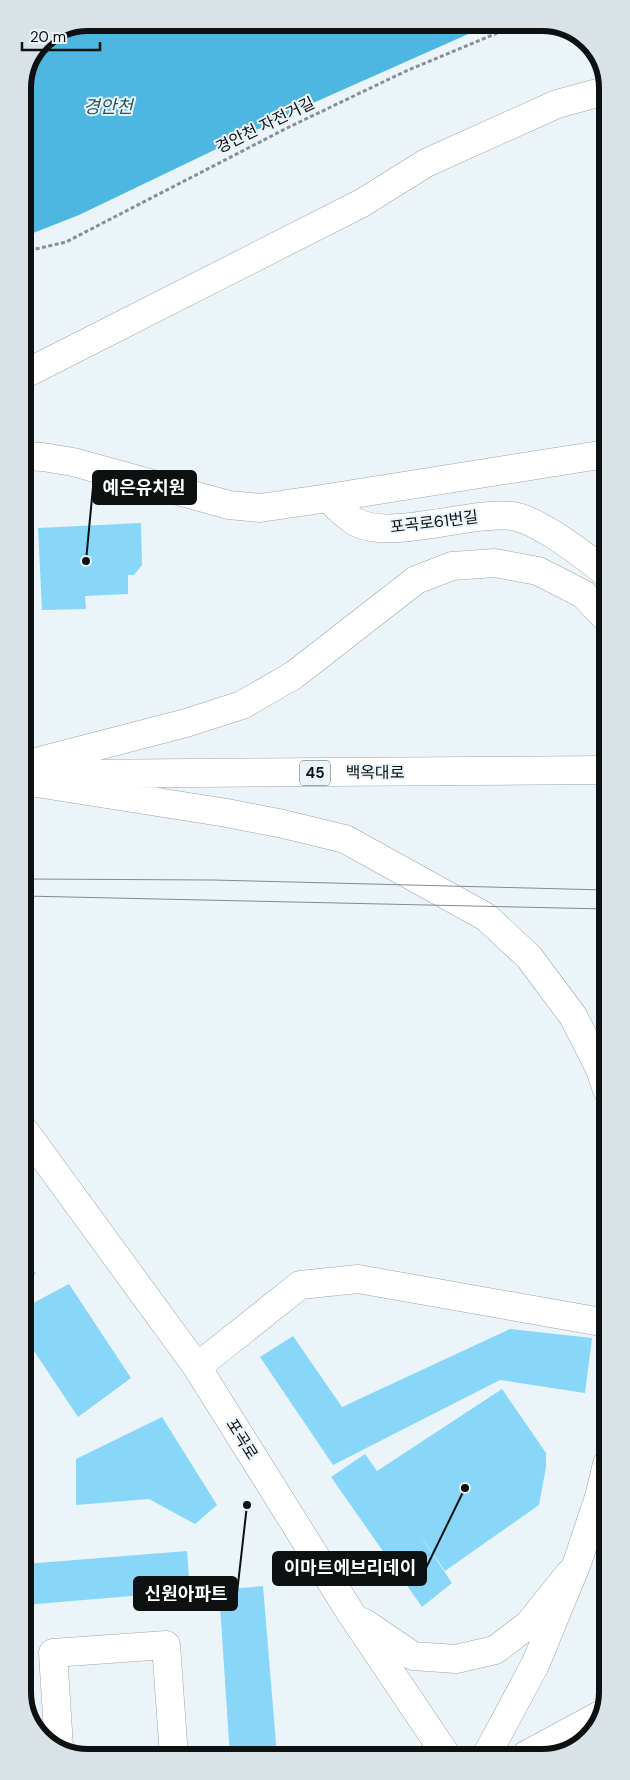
<svg xmlns="http://www.w3.org/2000/svg" width="630" height="1780" font-family="'DM Sans','Noto Sans KR',sans-serif">
	<rect width="100%" height="100%" fill="#ebf4f9"/>
	<path fill="#4db7e1" d="M88,23H493L304,107L79,215L23,237V84L42,41Z"/>
	<path fill="#88d7f9" d="M141,523L142,565L134,575H128V594L85,596L86,609L42,610L38,528Z
		M23,536H29L33,627H23Z
		M24,1263L36,1273L24,1287Z
		M69,1284L131,1378L78,1417L24,1336V1308Z
		M510,1329L592,1338L585,1393L500,1380L333,1465L260,1357L293,1336L342,1407Z
		M502,1389L546,1453V1467L539,1505L445,1571L417,1531L452,1583L422,1607L331,1477L365,1454L377,1471Z
		M162,1417L217,1505L195,1524L149,1499L76,1505V1459Z
		M187,1551L190,1591L25,1605V1564Z
		M263,1586L277,1756L230,1757L219,1590Z"/>
	<g fill="none" stroke-linecap="round" stroke-linejoin="round">
		<defs>
			<path id="minor" d="M23,375L362,203L426,163L557,104L605,91
				M23,456L43,457L73,462L229,505L260,508L328,498C336,506 345,515 354,521C387,542 469,511 512,516C537,519 585,556 606,573
				M328,498L606,454
				M24,1130L197,1367L352,1615L447,1756
				M197,1367L300,1285L358,1279L607,1323
				M363,1622L413,1656L456,1659L495,1650L529,1624L569,1574
				M59,1747L53,1653L166,1645L174,1757
				M526,1755L600,1715"/>
			<path id="major" d="M24,765L186,723L242,705L294,675L416,580L452,566L495,563L538,571L583,594L606,618
				M68,774L606,770
				M24,781L227,813L283,824L345,839L486,917L529,957L573,1016L600,1069L607,1090
				M486,1756L535,1665L577,1563L599,1497L607,1464"/>
		</defs>
		<use href="#minor" stroke="#9ca5a9" stroke-width="29"/>
		<use href="#major" stroke="#9ca5a9" stroke-width="29"/>
		<path stroke="#898f93" stroke-width="3" stroke-dasharray="4 2.5" stroke-linecap="butt" d="M23,252L66,242L287,128L406,71L521,23"/>
		<use href="#minor" stroke="#fff" stroke-width="28"/>
		<use href="#major" stroke="#fff" stroke-width="28"/>
		<path stroke="#838a8d" stroke-width="1" d="M24,879L213,880L606,890
			M24,896L606,909"/>
	</g>
	<g text-anchor="middle" dominant-baseline="central" stroke-width="4" stroke-linejoin="round" paint-order="stroke">
		<rect fill="#ebf4f9" stroke="#505557" stroke-width="1" x="300" y="760.5" width="30" height="25" rx="4"/>
		<g font-size="15" font-weight="bold" fill="#0d1112">
			<text x="315" y="773">45</text>
		</g>
		<g font-size="16" fill="#0d1112" stroke="#ebf4f9">
			<text transform="translate(265 125) rotate(-26)">경안천 자전거길</text>
			<text transform="translate(434 522) rotate(-7)">포곡로61번길</text>
			<text x="375" y="772">백옥대로</text>
			<text transform="translate(242 1439) rotate(58)">포곡로</text>
		</g>
		<g font-size="18" font-style="italic" fill="#275466" stroke="#ebf4f9">
			<text x="108" y="107">경안천</text>
		</g>
	</g>
	<path d="M0 0H630V1780H0ZM88 31H542A57 57 0 0 1 599 88V1692A57 57 0 0 1 542 1749H88A57 57 0 0 1 31 1692V88A57 57 0 0 1 88 31Z" fill="#d9e2e7" fill-rule="evenodd"/>
	<path fill="none" stroke="#0d1112" stroke-width="6" d="M88 31H542A57 57 0 0 1 599 88V1692A57 57 0 0 1 542 1749H88A57 57 0 0 1 31 1692V88A57 57 0 0 1 88 31Z"/>
	<path fill="none" stroke="#0d1112" stroke-width="2" d="M86 561L93 487M465 1488L426 1568M247 1505L237 1593"/>
	<g fill="#0d1112" stroke="#ebf4f9" stroke-width="2">
		<circle cx="86" cy="561" r="5"/>
		<circle cx="465" cy="1488" r="5"/>
		<circle cx="247" cy="1505" r="5"/>
	</g>
	<g fill="#0d1112" stroke="#0d1112" stroke-width="2">
		<rect x="93" y="471" width="103" height="33" rx="5"/>
		<rect x="273" y="1552" width="153" height="33" rx="5"/>
		<rect x="134" y="1577" width="103" height="33" rx="5"/>
	</g>
	<g font-size="18" text-anchor="middle" font-weight="bold" fill="#fff">
		<text x="144" y="494">예은유치원</text>
		<text x="350" y="1574">이마트에브리데이</text>
		<text x="186" y="1600">신원아파트</text>
	</g>
	<path d="M22 42v8h78v-8" fill="none" stroke="#0d1112" stroke-width="2.5"/>
	<text x="30" y="42" font-size="15" fill="#0d1112" stroke="#ebf4f9" stroke-width="4" paint-order="stroke">20 m</text>
</svg>
